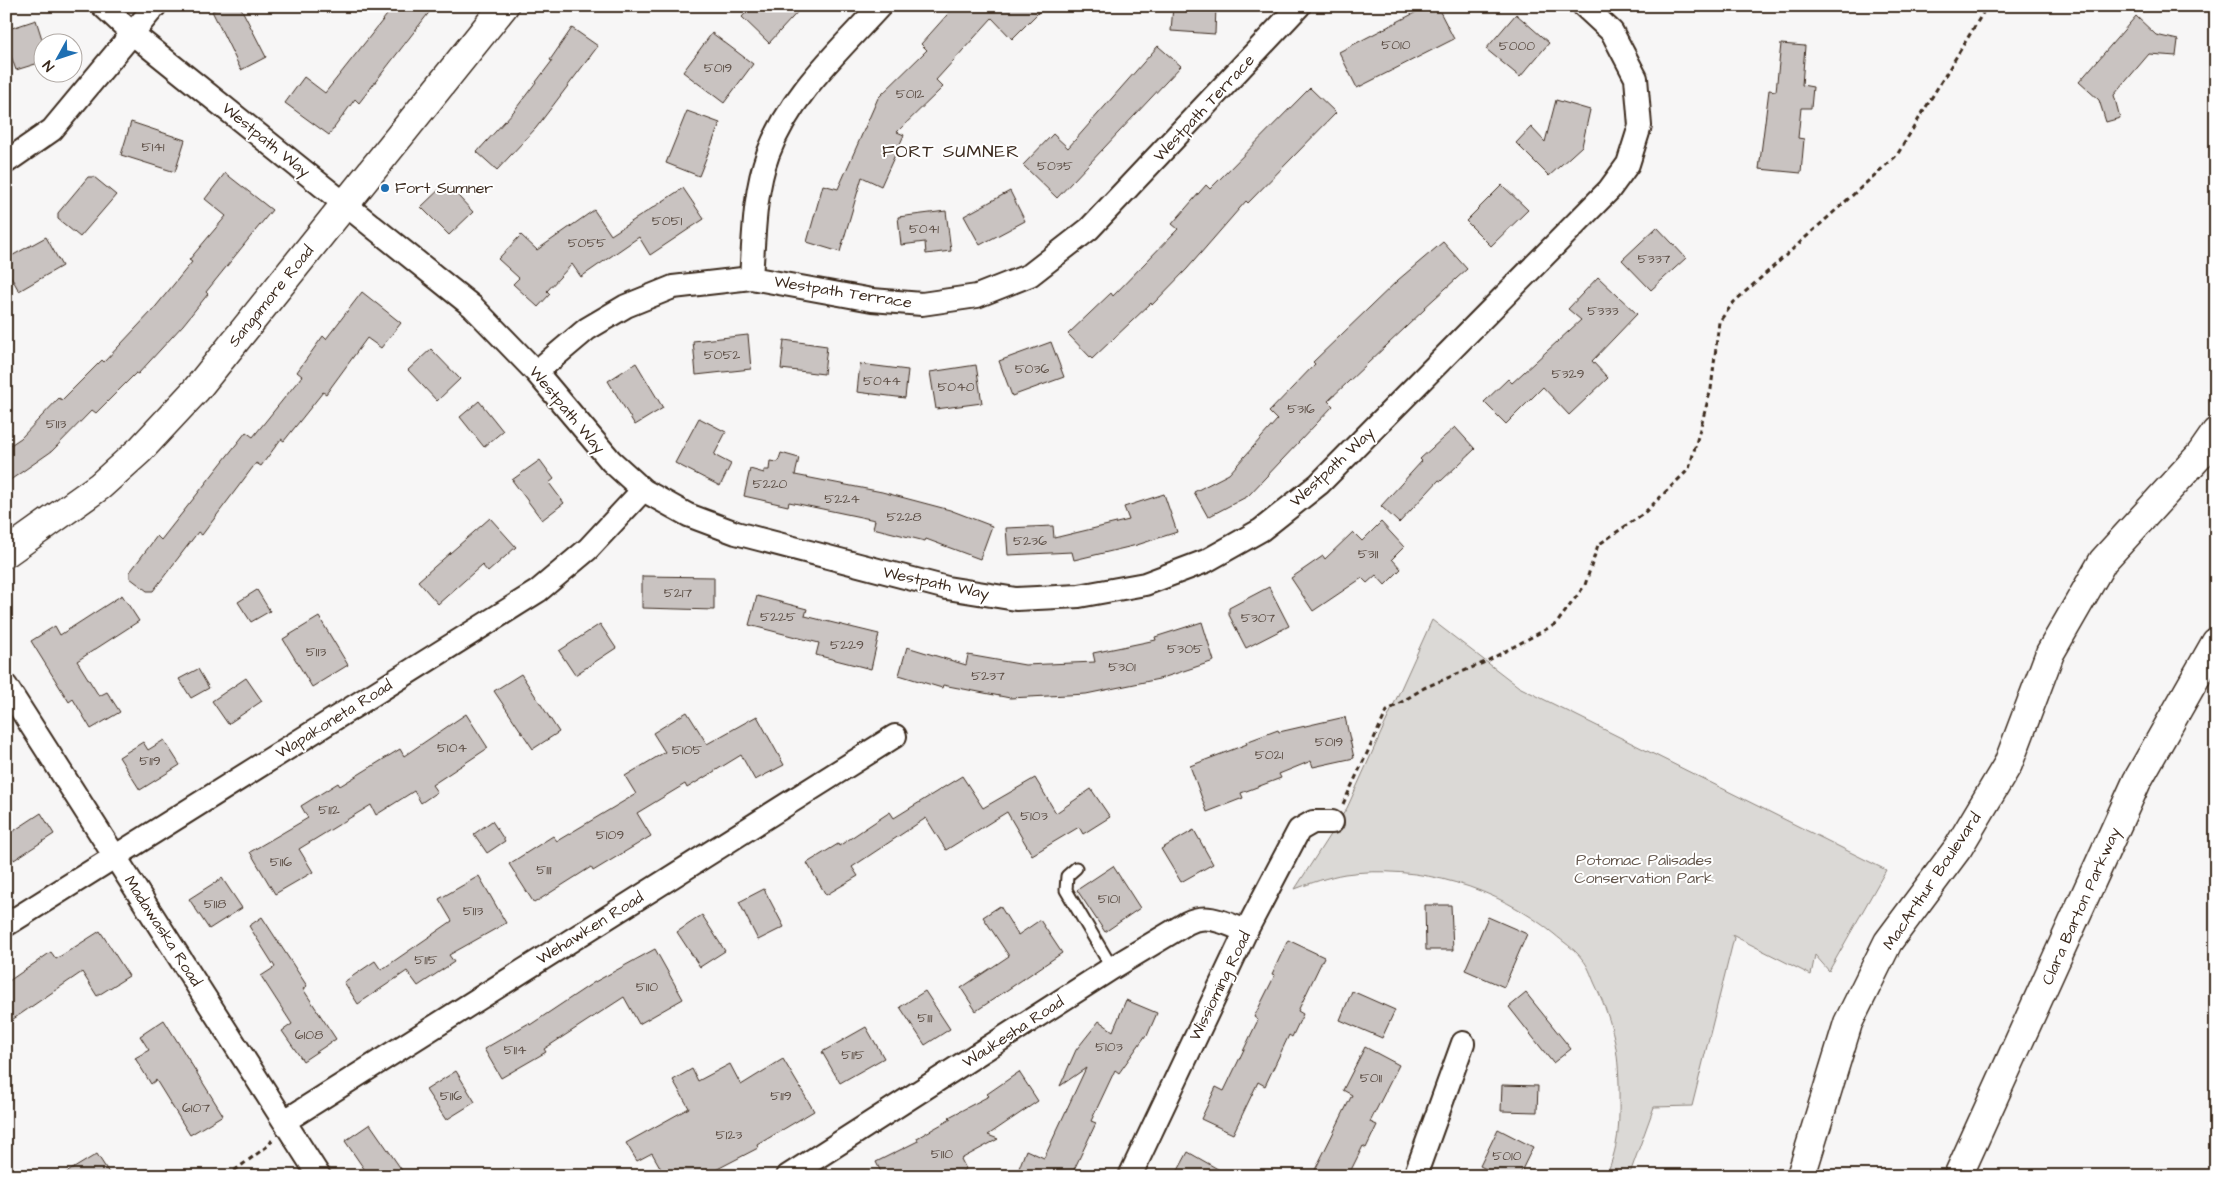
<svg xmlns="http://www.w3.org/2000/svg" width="2222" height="1182" font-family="'Architects Daughter',sans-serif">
	<rect width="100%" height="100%" fill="#f7f6f6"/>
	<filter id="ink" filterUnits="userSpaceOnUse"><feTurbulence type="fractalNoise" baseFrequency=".02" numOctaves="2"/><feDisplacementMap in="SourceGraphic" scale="10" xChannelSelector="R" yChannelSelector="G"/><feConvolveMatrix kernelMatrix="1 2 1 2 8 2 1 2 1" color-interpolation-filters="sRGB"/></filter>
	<g filter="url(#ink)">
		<path fill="#dbd9d6" stroke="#8b827a" d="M1432,620L1519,687L1886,870L1829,971L1815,955L1811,975L1732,935L1734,938L1692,1106L1654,1107L1629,1176H1606C1621,1141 1619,1120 1619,1084C1618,1044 1611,1018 1594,982C1591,975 1588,965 1582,959C1575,949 1563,942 1554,934C1497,887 1419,864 1345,874C1328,877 1311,883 1295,889L1347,808Z"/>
		<path fill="#c9c3c1" stroke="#3b2a1e" d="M223,6H240L266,57L241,70L212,11Z
			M394,6H434L359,103L355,99L329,135L285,103L304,77L325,93Z
			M752,6H803L769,43L742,17Z
			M955,6H1045L1012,39L992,18L936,80L943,87L897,132L904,135L881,186L862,177L840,252L807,242L823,185L838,189L878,98L927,50L921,44Z
			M1173,6H1216L1215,34L1171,31Z
			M1428,6H1437L1454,39L1357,88L1339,52Z
			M1516,14L1549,43L1520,77L1486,49Z
			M2136,16L2156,35L2178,40L2176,56L2149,54L2114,95L2120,118L2106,122L2099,100L2079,82Z
			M36,20L42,39V62L16,70L6,42V30Z
			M572,28L598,46L536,128L497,170L477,152L514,111L552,61L550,60Z
			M712,33L753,64L724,103L683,72Z
			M1781,44L1805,46L1802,85L1813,87L1811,108H1801L1798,138L1804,139L1801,173L1759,169L1769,90L1776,91Z
			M1158,46L1181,66L1057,198L1023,165L1053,134L1068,148Z
			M1310,88L1336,113L1248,203L1246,201L1187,269L1152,305L1151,303L1092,359L1068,334L1111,293L1113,296L1178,229L1172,224L1206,185L1210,189Z
			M1556,100L1590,110L1582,146L1549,176L1516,143L1531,127L1545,142Z
			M687,111L720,123L699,176L666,163Z
			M131,122L185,140L175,172L121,155Z
			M225,173L272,210L206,292L208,294L183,325L138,374L136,373L96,413L92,410L52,451L6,483V448L21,438L59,398L62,400L102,360L104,362L152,311L192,262L189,260L226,216L205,199Z
			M88,177H94L116,195L80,237L58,219V213Z
			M446,183L473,212L449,235L421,207Z
			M1502,185L1528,210L1491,246L1466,221Z
			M683,188L704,219L650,255L639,237L581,277L572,264L547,291L550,294L538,307L513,284L519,278L498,259L521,235L537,250L594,210L611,235Z
			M1010,191L1025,221L980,245L964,216Z
			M946,211L951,251L926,254L925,242L901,245L898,217Z
			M1657,227L1686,258L1651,290L1622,260Z
			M46,237L62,266L19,291L6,268V259Z
			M1443,242L1467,269L1424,308L1425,309L1328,401L1333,406L1248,496L1208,517L1194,492L1229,474L1277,420L1269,412L1315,364L1313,362L1398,280Z
			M1598,277L1637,314L1592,361L1608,378L1569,415L1543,387L1506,424L1484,402L1508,379L1512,383L1581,320L1568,309Z
			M362,292L401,323L381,348L367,338L326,394L323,392L284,441L281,439L261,466L256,463L202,535L198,532L153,591H147L130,578V572L157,536L161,540L246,432L253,437L302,376L297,372L323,336L326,339Z
			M748,335L751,369L696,375L693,341Z
			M784,340L827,346L824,374L781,369Z
			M1051,342L1064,377L1012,396L999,361Z
			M431,349L460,379L437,401L408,370Z
			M636,363L663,408L635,425L608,381Z
			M860,364L908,370L905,398L857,392Z
			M976,365L982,403L936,409L930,372Z
			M479,401L503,431L484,447L460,417Z
			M699,418L726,432L714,455L731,464L720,486L675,463Z
			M1455,427L1475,449L1441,481L1439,480L1399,523L1381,506L1422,461L1420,459Z
			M781,453L799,458L795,475L882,492L950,510L992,526L980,559L926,539L925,541L873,528L875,520L789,502L788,506L744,496L750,469L764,473V470H769L770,461L778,462Z
			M540,460L554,479L549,483L564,503L542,520L512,480Z
			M1164,494L1177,532L1137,545L1074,560L1072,552L1008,555L1006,528L1053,526L1054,538L1129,520L1124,507Z
			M490,518L516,547L488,572L482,565L438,604L418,581Z
			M1381,522L1404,547L1392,559L1401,569L1385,585L1376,575L1367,583L1362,578L1313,611L1291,578L1323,556L1325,559L1353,532L1362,541Z
			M642,576L714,577V610L642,608Z
			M1269,587L1289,626L1246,648L1229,615V608Z
			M257,590L270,611L251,622L238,602Z
			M122,595L139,621L77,661L99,696L107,692L120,712L91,729L73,699L69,702L31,641L55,626L60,635Z
			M757,596L807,609L805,616L879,634L871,669L816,655L819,643L749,625Z
			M319,617L348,665L312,687L283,639Z
			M1202,622L1214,661L1159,679L1086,694L1010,698L943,685L942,688L899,675L907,647L966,665L968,655L1025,665L1095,662L1093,653L1156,640L1155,637Z
			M600,624L616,648L575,675L559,651Z
			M198,669L209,688L191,698L179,679Z
			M521,674L559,732L533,749L494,691Z
			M246,678L262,701L228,724L212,701Z
			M687,712L707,744L757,716L784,765L755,780L741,755L687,788L685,784L637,813L651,836L593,871L591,867L534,903L509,864L553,836L557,841L636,794L625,776L665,752L653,733Z
			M466,714L488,748L432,785L437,792L421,803L414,791L376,815L371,805L299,849L313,872L275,894L250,852L308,818L301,806L338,783L340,786L400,749L404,756Z
			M1345,717L1354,758L1313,767L1311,761L1279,774L1281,778L1241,793L1243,798L1207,812L1190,766L1247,744L1246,742L1278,730L1279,732Z
			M164,740L180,765L140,790L119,757L143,742L148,750Z
			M962,776L983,808L1035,778L1056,813L1091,789L1110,817L1083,834L1079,827L1032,855L1007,812L946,850L926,818L852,867L858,876L826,895L807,863L838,844L839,846L890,812L894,818Z
			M41,813L54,834L14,860L6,848V836Z
			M492,821L505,841L487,853L474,834Z
			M1194,830L1213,864L1181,882L1161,849Z
			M1113,866L1140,908L1105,932L1077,890Z
			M479,876L506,923L449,955L454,962L418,986L407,971L358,1004L344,982L375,961L381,970L452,921L439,899Z
			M222,878L242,908L209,929L189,899Z
			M764,889L784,927L758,940L739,902Z
			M1425,905H1451L1453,950H1426Z
			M1000,906L1018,935L1040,920L1062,953L976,1011L961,988L1009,956L983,917Z
			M702,915L725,951L700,967L677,932Z
			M262,917L307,986L303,989L336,1039L303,1061L282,1031L292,1024L261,976L275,967L249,926Z
			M1488,917L1527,934L1504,987L1465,970Z
			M100,931L129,976L97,996L82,972L6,1024V983L51,952L56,959Z
			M1288,940L1324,957L1298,1011L1303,1014L1292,1037L1289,1035L1265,1086L1258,1082L1233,1134L1201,1119L1216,1087L1224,1091L1258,1020L1254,1017L1275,975L1272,974Z
			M655,949L683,999L639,1024L624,997L544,1049L546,1052L501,1078L484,1049L529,1023L530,1025L593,983Z
			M925,991L950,1029L925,1045L900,1007Z
			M1352,991L1395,1010L1382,1038L1340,1020Z
			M1526,993L1571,1049L1553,1063L1509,1007Z
			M1126,1000L1157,1013L1147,1036L1146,1035L1119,1073L1115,1070L1091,1121L1096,1123L1071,1176H1016L1026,1150L1044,1158L1086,1068L1060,1086L1076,1050L1099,1021L1113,1031Z
			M164,1020L223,1115L190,1135L156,1080L151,1084L135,1058L149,1050L140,1036Z
			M866,1027L884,1058L840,1083L822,1052Z
			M1365,1047L1399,1065L1370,1122L1377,1125L1366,1148L1363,1146L1348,1176H1312L1352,1095L1343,1090Z
			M783,1059L814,1111L757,1145L758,1148L704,1176H665L652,1153L637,1161L626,1143L689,1108L673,1080L692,1069L698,1081L730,1064L741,1085Z
			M456,1071L475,1102L446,1120L426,1090Z
			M1019,1072L1038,1101L988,1135L998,1139L961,1159L966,1169L954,1176H883L876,1162L918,1141L917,1138L951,1119L949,1117L989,1096L987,1094Z
			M1502,1085L1538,1086L1537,1112L1501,1111Z
			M370,1124L406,1176H369L345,1141Z
			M1498,1129L1533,1147L1519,1176H1500L1480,1166Z
			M1188,1152L1230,1176H1175Z
			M97,1154L111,1176H61Z"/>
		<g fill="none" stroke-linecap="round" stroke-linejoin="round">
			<defs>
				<path id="service" d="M1076,868L1067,876L1066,890L1112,968"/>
				<path id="minor" d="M103,6L133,34L473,307L536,372L611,461L643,490L688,515L736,533L947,588L1016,599L1079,596L1145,584L1206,561L1261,530L1319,484L1609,190L1628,164L1640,126L1636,78L1612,32L1584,6
					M6,162L52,130L155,6
					M751,278C754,237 754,192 768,154C790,95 839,51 880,6
					M536,372L587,329L626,306L673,287L751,278L872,300L922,304L977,296L1030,275L1089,229L1299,6
					M6,686L319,1176
					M6,925L538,591L588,549L643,490
					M285,1121L895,736
					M788,1176L1112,968L1187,923C1207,912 1227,924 1246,931
					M1130,1176L1246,931L1299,830L1313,822H1332
					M1415,1176L1463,1043"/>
				<path id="tertiary" d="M6,553L100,486L140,450L196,390L504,6"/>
				<path id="secondary" d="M1801,1176L1848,1023L1888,942L1958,848L2008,764L2050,653L2103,561L2200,455L2216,432"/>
				<path id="trunk" d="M1958,1176L2137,781L2216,642"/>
			</defs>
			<use href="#service" stroke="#3b2a1e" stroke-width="15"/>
			<use href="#minor" stroke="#3b2a1e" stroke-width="26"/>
			<use href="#tertiary" stroke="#3b2a1e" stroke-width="31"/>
			<use href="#secondary" stroke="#3b2a1e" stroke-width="31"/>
			<use href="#trunk" stroke="#3b2a1e" stroke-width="31"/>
			<path stroke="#3b2a1e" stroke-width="3" stroke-dasharray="5 4" stroke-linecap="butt" d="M1343,804L1387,711L1424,688L1485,662L1556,624L1585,585L1598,545L1643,514L1689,469L1711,389L1719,322L1734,302L1897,155L1987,6
				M227,1176L269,1145L272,1140"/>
			<use href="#service" stroke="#fff" stroke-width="11"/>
			<use href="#minor" stroke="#fff" stroke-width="22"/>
			<use href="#tertiary" stroke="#fff" stroke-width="28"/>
			<use href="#secondary" stroke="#fff" stroke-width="28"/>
			<use href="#trunk" stroke="#fff" stroke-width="28"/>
		</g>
	</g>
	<circle fill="#1f6fb2" stroke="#fff" stroke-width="2" cx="385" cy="188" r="5"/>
	<g text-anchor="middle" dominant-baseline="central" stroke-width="4" stroke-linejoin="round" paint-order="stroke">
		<g font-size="14" fill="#5e5047">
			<text x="1396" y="45">5010</text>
			<text x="1517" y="46">5000</text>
			<text x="718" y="68">5019</text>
			<text x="910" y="94">5012</text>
			<text x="153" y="147">5141</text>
			<text x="1055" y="166">5035</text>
			<text x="667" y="221">5051</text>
			<text x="924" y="229">5041</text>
			<text x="587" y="243">5055</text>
			<text x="1654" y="259">5337</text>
			<text x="1603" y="311">5333</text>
			<text x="722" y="355">5052</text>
			<text x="1032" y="369">5036</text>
			<text x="1568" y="374">5329</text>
			<text x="882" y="381">5044</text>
			<text x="956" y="387">5040</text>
			<text x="1301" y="409">5316</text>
			<text x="56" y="424">5113</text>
			<text x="770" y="484">5220</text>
			<text x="842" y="499">5224</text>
			<text x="904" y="517">5228</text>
			<text x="1030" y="541">5236</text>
			<text x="1368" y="554">5311</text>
			<text x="678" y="593">5217</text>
			<text x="778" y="617">5225</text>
			<text x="1258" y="618">5307</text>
			<text x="847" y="645">5229</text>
			<text x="1185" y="649">5305</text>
			<text x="316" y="652">5113</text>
			<text x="1122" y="667">5301</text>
			<text x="988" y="676">5237</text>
			<text x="1329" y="742">5019</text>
			<text x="452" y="748">5104</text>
			<text x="687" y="750">5105</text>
			<text x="1269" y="755">5021</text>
			<text x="150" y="761">5119</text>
			<text x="329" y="810">5112</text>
			<text x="1034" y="816">5103</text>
			<text x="610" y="835">5109</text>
			<text x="281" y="862">5116</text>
			<text x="544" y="870">5111</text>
			<text x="1109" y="899">5101</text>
			<text x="215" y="904">5118</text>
			<text x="473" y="911">5113</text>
			<text x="426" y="960">5115</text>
			<text x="647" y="987">5110</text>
			<text x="925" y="1018">5111</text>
			<text x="309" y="1035">6108</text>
			<text x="1109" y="1047">5103</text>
			<text x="515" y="1050">5114</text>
			<text x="853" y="1055">5115</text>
			<text x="1371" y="1078">5011</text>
			<text x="451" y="1096">5116</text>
			<text x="781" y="1096">5119</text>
			<text x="196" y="1108">6107</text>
			<text x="729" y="1135">5123</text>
			<text x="942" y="1154">5110</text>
			<text x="1507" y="1156">5010</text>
		</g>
		<g font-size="16" fill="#3b2a1e" stroke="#fff">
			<text transform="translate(1204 108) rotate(-47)">Westpath Terrace</text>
			<text transform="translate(266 140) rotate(39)">Westpath Way</text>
			<text transform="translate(843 292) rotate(9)">Westpath Terrace</text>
			<text transform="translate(271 296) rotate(-51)">Sangamore Road</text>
			<text transform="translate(567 410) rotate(50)">Westpath Way</text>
			<text transform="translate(1332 467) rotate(-43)">Westpath Way</text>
			<text transform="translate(936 583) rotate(12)">Westpath Way</text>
			<text transform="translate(334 719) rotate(-32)">Wapakoneta Road</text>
			<text transform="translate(1932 881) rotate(-56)">MacArthur Boulevard</text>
			<text transform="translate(2081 906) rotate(-66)">Clara Barton Parkway</text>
			<text transform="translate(590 928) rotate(-32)">Wehawken Road</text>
			<text transform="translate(163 931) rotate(57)">Madawaska Road</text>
			<text transform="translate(1220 986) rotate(-64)">Wissioming Road</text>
			<text transform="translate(1013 1032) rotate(-33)">Waukesha Road</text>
		</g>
		<g font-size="16" fill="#3b2a1e" stroke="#fff" text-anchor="start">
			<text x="395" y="188">Fort Sumner</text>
		</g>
		<g font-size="16" fill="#63564c" stroke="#fff">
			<text x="1644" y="860">Potomac Palisades<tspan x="1644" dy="18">Conservation Park</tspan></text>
		</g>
		<g font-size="18" letter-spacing="1" fill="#3b2a1e" stroke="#fff">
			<text x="951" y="151">FORT SUMNER</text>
		</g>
	</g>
	<rect width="2222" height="1182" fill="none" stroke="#fff" stroke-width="25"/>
	<rect x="12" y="12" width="2197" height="1157" fill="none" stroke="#3b2a1e" stroke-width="2" filter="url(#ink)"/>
	<g transform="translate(58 58) rotate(230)"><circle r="24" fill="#ffffff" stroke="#b1aaa5"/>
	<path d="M0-4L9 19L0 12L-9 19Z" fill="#1f6fb2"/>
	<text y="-8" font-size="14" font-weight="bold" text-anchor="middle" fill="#3b2a1e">N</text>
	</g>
</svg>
